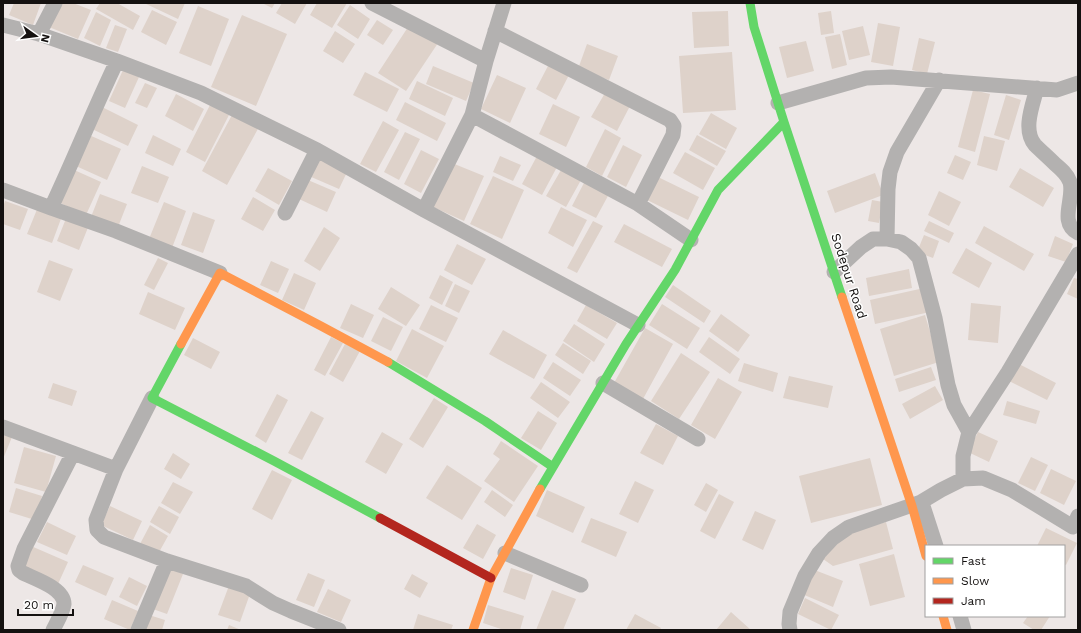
<svg xmlns="http://www.w3.org/2000/svg" width="1081" height="633" font-family="'Work Sans',sans-serif">
	<rect width="100%" height="100%" fill="#ede7e6"/>
	<path fill="#ded2ca" d="M14,3H41L33,25L9,15Z
		M60,3H73L91,10L78,39L49,27Z
		M100,3H117L140,16L133,30L96,9Z
		M144,3H185L178,19Z
		M262,3H275L272,8Z
		M282,3H307L295,24L276,13Z
		M317,3H347L332,28L310,15Z
		M350,5L370,19L358,39L337,25Z
		M198,6L229,19L211,66L179,53Z
		M152,10L177,22L166,45L141,32Z
		M728,11L729,46L694,48L692,12Z
		M831,11L834,33L821,35L818,13Z
		M96,12L111,20L100,46L84,38Z
		M242,15L287,34L256,106L211,87Z
		M377,20L393,30L383,45L367,35Z
		M878,23L900,27L893,66L871,62Z
		M410,24L438,43L406,91L378,73Z
		M115,25L127,29L118,52L106,48Z
		M863,26L870,55L849,60L842,31Z
		M335,31L355,44L343,63L323,51Z
		M840,34L847,65L832,69L825,37Z
		M919,38L935,42L927,74L912,70Z
		M806,41L814,71L787,78L779,47Z
		M587,44L618,56L609,80L578,69Z
		M732,52L736,110L683,113L679,56Z
		M549,64L569,75L556,100L536,89Z
		M433,66L474,83L466,101L426,84Z
		M123,70L139,77L125,108L109,101Z
		M365,72L399,89L387,112L353,95Z
		M497,75L526,88L510,123L481,109Z
		M417,81L453,98L445,116L409,99Z
		M145,83L157,88L147,108L135,103Z
		M973,90L990,94L975,152L958,147Z
		M605,93L630,106L617,131L591,117Z
		M176,94L204,109L193,131L165,116Z
		M1006,95L1021,100L1009,140L994,135Z
		M405,102L446,123L437,141L396,120Z
		M553,104L580,117L566,147L539,134Z
		M210,105L229,115L205,162L186,152Z
		M102,107L138,125L128,146L92,129Z
		M233,113L259,127L227,185L202,171Z
		M711,113L737,128L726,149L699,134Z
		M383,121L399,130L376,172L360,164Z
		M605,129L621,138L602,176L586,167Z
		M405,132L420,139L399,180L384,172Z
		M89,135L121,149L107,180L76,166Z
		M153,135L181,149L173,166L145,153Z
		M697,135L726,151L717,166L689,150Z
		M984,136L1005,141L997,171L977,165Z
		M623,145L642,155L626,187L607,177Z
		M421,150L439,159L421,193L404,184Z
		M685,152L715,168L703,190L673,173Z
		M955,155L971,162L963,180L947,173Z
		M500,156L521,165L513,181L493,172Z
		M537,156L557,167L542,195L522,184Z
		M318,157L348,170L339,189L309,176Z
		M452,163L484,176L464,221L433,207Z
		M142,166L169,177L158,203L131,193Z
		M268,168L292,181L279,205L255,191Z
		M1020,168L1054,188L1043,207L1009,187Z
		M72,169L101,182L86,215L58,202Z
		M561,170L581,180L566,207L546,196Z
		M875,173L883,195L835,213L827,191Z
		M493,176L524,190L502,239L470,224Z
		M658,177L699,197L688,220L647,200Z
		M308,180L336,192L327,212L299,199Z
		M585,181L609,194L596,218L572,206Z
		M939,191L961,202L949,226L928,215Z
		M100,194L127,204L118,227L91,217Z
		M253,197L275,210L263,231L241,219Z
		M872,200L883,202L879,223L868,221Z
		M5,201L28,209L20,230L3,224V207Z
		M164,202L186,211L172,248L149,239Z
		M38,207L62,216L52,243L27,234Z
		M561,207L587,220L573,247L548,233Z
		M193,212L215,220L203,253L181,245Z
		M67,216L89,225L79,250L57,241Z
		M593,221L603,226L577,273L567,268Z
		M929,221L954,233L949,243L924,231Z
		M624,224L672,249L662,267L614,242Z
		M984,226L1034,254L1024,271L975,243Z
		M324,227L340,238L320,271L304,261Z
		M924,235L939,241L933,258L917,252Z
		M1055,236L1073,244L1066,262L1048,256Z
		M457,244L486,259L472,285L444,270Z
		M966,248L992,263L979,288L952,273Z
		M158,258L168,263L154,290L144,285Z
		M49,260L73,269L60,301L37,292Z
		M271,261L289,269L278,293L260,285Z
		M909,269L912,288L869,296L866,278Z
		M294,273L316,283L304,310L282,300Z
		M440,275L453,282L442,305L429,298Z
		M1074,278L1078,279V299L1067,294Z
		M455,284L470,291L459,313L445,306Z
		M673,285L711,311L704,323L665,297Z
		M391,287L420,305L406,326L378,309Z
		M924,288L930,312L875,324L870,300Z
		M148,292L185,308L175,330L139,314Z
		M971,303L1001,306L998,343L968,340Z
		M351,304L374,315L363,338L340,328Z
		M662,304L700,328L687,349L649,325Z
		M431,305L458,318L446,342L419,329Z
		M586,305L617,323L607,339L577,321Z
		M721,314L750,335L738,352L709,331Z
		M925,315L939,362L894,376L880,329Z
		M383,317L403,327L391,351L371,341Z
		M574,324L605,344L594,362L563,341Z
		M645,328L673,344L643,399L614,383Z
		M412,329L444,346L427,378L396,361Z
		M503,330L547,355L534,379L489,354Z
		M331,337L343,343L325,376L314,370Z
		M709,337L740,359L730,374L699,352Z
		M193,338L220,352L211,369L184,355Z
		M563,343L591,361L583,374L555,355Z
		M345,344L360,351L343,382L329,374Z
		M681,353L710,372L679,419L651,401Z
		M553,362L581,380L570,396L543,378Z
		M744,363L778,373L773,392L738,381Z
		M1017,363L1056,383L1047,400L1009,381Z
		M931,367L936,380L899,392L895,379Z
		M789,376L833,386L828,408L783,398Z
		M718,378L742,392L715,439L691,425Z
		M541,382L570,402L558,418L530,398Z
		M53,383L77,391L72,406L48,398Z
		M935,386L943,400L910,419L902,404Z
		M277,394L288,400L266,443L255,436Z
		M434,398L448,407L423,448L409,439Z
		M1007,401L1040,411L1036,424L1003,415Z
		M311,411L324,418L302,460L288,453Z
		M538,411L557,423L541,450L521,438Z
		M656,424L678,436L663,465L640,453Z
		M382,432L403,444L386,474L365,462Z
		M978,432L998,441L989,462L968,452Z
		M3,434L12,437L3,459Z
		M501,441L538,466L514,502L484,481L500,459L493,454Z
		M24,447L56,456L46,492L14,483Z
		M173,453L190,464L181,479L164,469Z
		M1031,457L1048,465L1035,491L1018,483Z
		M870,458L882,505L811,523L799,476Z
		M447,465L482,488L462,520L426,498Z
		M1051,469L1076,481L1064,505L1040,493Z
		M272,470L292,480L272,520L252,509Z
		M635,481L654,490L638,523L619,514Z
		M173,482L193,492L180,514L161,503Z
		M706,483L718,490L706,512L694,505Z
		M16,488L42,496L35,520L9,512Z
		M492,490L513,505L505,517L484,502Z
		M547,490L585,507L573,533L536,516Z
		M719,494L734,502L715,539L700,531Z
		M110,506L142,521L133,540L101,525Z
		M159,506L179,517L170,534L150,522Z
		M755,511L776,520L763,550L742,540Z
		M591,518L627,532L616,557L581,542Z
		M47,522L76,536L67,555L37,542Z
		M886,522L893,549L833,566L823,559L847,533Z
		M477,524L496,535L483,559L463,548Z
		M150,525L168,536L158,554L140,544Z
		M1046,528L1077,543L1066,565L1064,564V546H1037Z
		M31,546L68,562L58,584L21,568Z
		M894,554L905,597L870,606L859,564Z
		M83,565L114,578L106,596L75,582Z
		M167,567L183,574L167,614L150,608Z
		M511,568L533,575L525,600L503,592Z
		M812,569L843,581L833,607L802,594Z
		M308,573L325,580L314,607L296,600Z
		M412,574L428,583L420,598L404,589Z
		M129,577L147,586L137,606L119,597Z
		M230,583L251,591L240,622L218,615Z
		M328,589L351,600L341,622L317,612Z
		M552,590L576,599L563,630H536Z
		M805,598L839,615L831,630L798,614Z
		M112,600L138,611L130,630L104,619Z
		M488,605L524,616L520,630H504L483,623Z
		M731,612L751,630H716Z
		M418,614L453,625L451,630H413Z
		M635,614L661,628L660,630H626Z
		M149,615L165,620L162,630H144Z
		M1028,616H1050L1041,630H1034L1023,623Z
		M229,625L241,630H227Z"/>
	<g fill="none" stroke-linecap="round" stroke-linejoin="round">
		<path stroke="#b3b1b0" stroke-width="15" d="M372,3L486,61
			M504,3L486,61L472,115L638,204L691,240
			M3,25L39,34L117,61L201,93L317,150L424,210L638,325
			M495,31L670,120L674,126L673,135L638,204
			M39,34L55,3
			M117,61C94,109 74,159 51,208L116,231L220,273
			M1037,88C1033,104 1022,130 1035,145C1041,151 1048,157 1055,164C1061,169 1067,174 1070,182C1075,199 1058,222 1078,233
			M778,103L866,78L891,77L1057,90L1078,83
			M3,190L51,208
			M424,210L472,115
			M285,213L317,150
			M887,239L888,189L890,172L897,152L939,80
			M834,272L861,247L873,239H887L901,242L911,249L919,258L935,318L948,385L954,405L969,432
			M603,383L698,439
			M152,398L116,469L96,520L97,530L104,537L167,561L246,586L273,603L291,611L339,630
			M3,427L116,469
			M963,479V456L969,432L1008,372L1078,254
			M922,503L936,546
			M505,553L581,585
			M960,616L964,630
			M53,630C57,622 63,612 64,604C64,588 35,579 23,573L19,570L18,566L24,549L73,453
			M138,630L167,561
			M790,630L789,624L790,612L805,576L819,553L833,538L849,527L921,502L941,490L963,479L983,478L1012,490L1073,527L1078,516"/>
		<path stroke="#63d668" stroke-width="9" d="M750,3L754,27L784,122L842,297
			M181,344L152,398L274,461L380,518
			M388,362L485,421L553,467
			M540,489L626,344L675,270L718,190L784,122"/>
		<path stroke="#ff974d" stroke-width="9" d="M842,297L912,506L926,556
			M181,344L220,273L321,326L388,362
			M943,616L947,630
			M473,630L491,578L540,489"/>
		<path stroke="#b3261e" stroke-width="9" d="M380,518L491,578"/>
	</g>
	<g text-anchor="middle" dominant-baseline="central" stroke-width="3" stroke-linejoin="round" paint-order="stroke">
		<g font-size="13" fill="#141110" stroke="#fff">
			<text transform="translate(849 276) rotate(72)">Sodepur Road</text>
		</g>
	</g>
	<rect width="1081" height="633" fill="none" stroke="#141110" stroke-width="8"/>
	<rect x="925" y="545" width="140" height="72" fill="#ffffff" stroke="#a1a09f"/>
	<rect x="933" y="558" width="20" height="6" fill="#63d668" stroke="#a1a09f"/>
	<text x="961" y="565" font-size="12" fill="#141110">Fast</text>
	<rect x="933" y="578" width="20" height="6" fill="#ff974d" stroke="#a1a09f"/>
	<text x="961" y="585" font-size="12" fill="#141110">Slow</text>
	<rect x="933" y="598" width="20" height="6" fill="#b3261e" stroke="#a1a09f"/>
	<text x="961" y="605" font-size="12" fill="#141110">Jam</text>
	<g transform="translate(36 36) rotate(104)" stroke="#ffffff" stroke-width="3" paint-order="stroke">
	<path d="M0-3L7 15L0 10L-7 15Z" fill="#141110"/>
	<text y="-6" font-size="11" font-weight="bold" text-anchor="middle" fill="#141110">N</text>
	</g>
	<path d="M18 609v6h55v-6" fill="none" stroke="#141110" stroke-width="2"/>
	<text x="24" y="609" font-size="12" fill="#141110" stroke="#ffffff" stroke-width="3" paint-order="stroke">20 m</text>
</svg>
